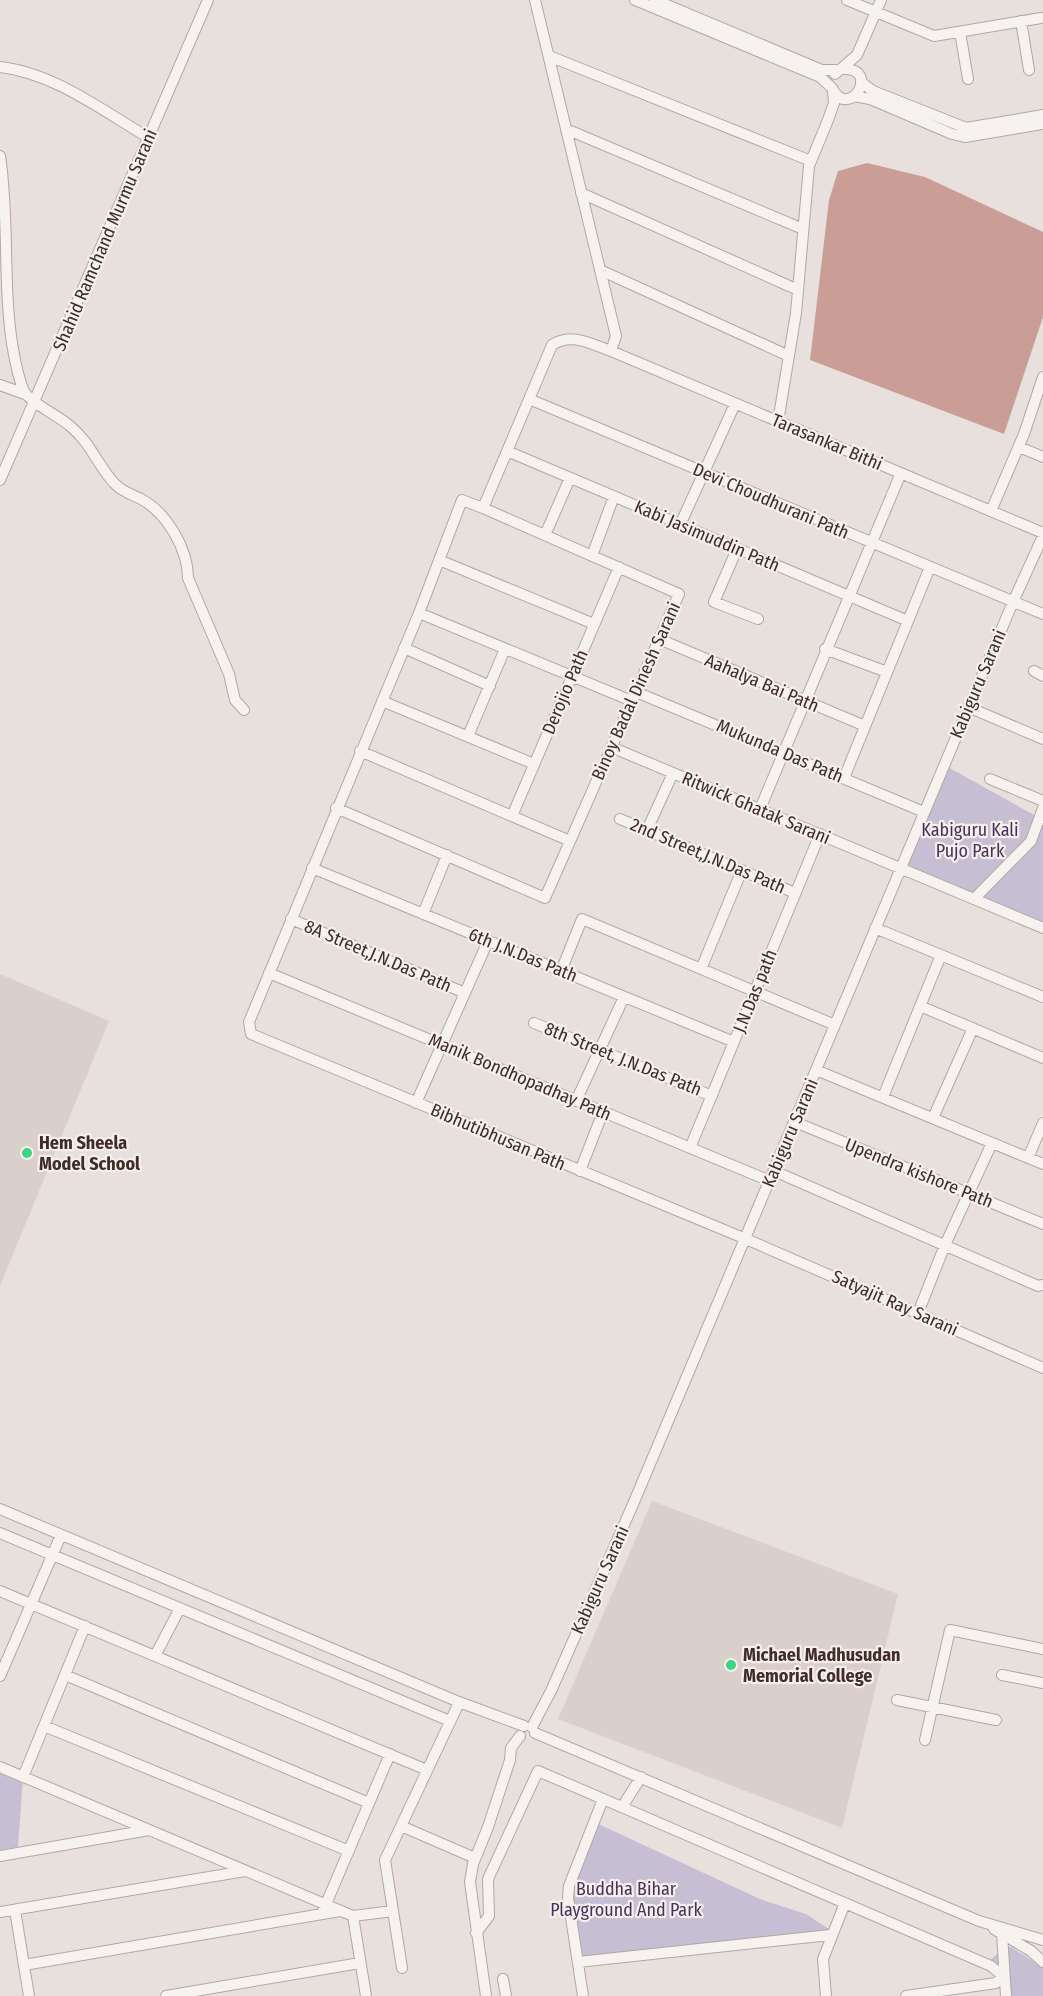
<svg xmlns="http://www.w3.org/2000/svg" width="1043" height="1996" font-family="'Fira Sans Condensed',sans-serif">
	<rect width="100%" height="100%" fill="#e8e0dd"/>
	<path fill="#dacfcb" d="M0,974L109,1021L0,1286Z
		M652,1501L898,1594L842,1828L558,1719Z"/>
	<path fill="#c6bed2" d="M946,766L1043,820V926L900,868Z
		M0,1770L23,1777L18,1847L0,1850Z
		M594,1822L760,1899L806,1914L832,1931L580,1959L569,1889Z
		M1006,1947H1011L1043,1968V1996H1002L1005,1986L990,1960Z"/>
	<path fill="#ca9e96" d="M867,163L925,177L1043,232V317L1004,434L810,360L829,200L838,171Z"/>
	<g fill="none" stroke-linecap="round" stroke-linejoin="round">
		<defs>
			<path id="minor" d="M535,0L616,336L611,351
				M635,0L820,77L831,87
				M655,0L822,70H839
				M847,0L934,36L1041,18
				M1021,21L1029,70
				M960,32L968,79
				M549,56L811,161
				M0,67C54,73 103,111 149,138
				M835,74L857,55L881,0
				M861,82L873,91L966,128L1043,115
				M832,88C849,122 882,68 843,69
				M854,96L870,99L952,134L965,137L1043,124
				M566,129L803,229
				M0,156C11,228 0,303 18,373C20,379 22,390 26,394C33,404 59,416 70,426C92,444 97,465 114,483C122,492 131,494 141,499C167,513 188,549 188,578L229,674L235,700L244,710
				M581,193L798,290
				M600,270L789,356
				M0,385L25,394
				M529,399L1043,614
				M778,422L796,313L809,166L828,120L834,103L833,91
				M1019,447L1043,457
				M507,451L908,621
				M0,480L208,0
				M483,508L462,500L419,613L249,1022L251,1034L746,1239L1043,1368
				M991,511L1024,434L1043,377
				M680,525L735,404
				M545,535L570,478
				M737,549L714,602L758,619
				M592,556L614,496
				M439,560L594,624
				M419,613L632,701
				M659,639L865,726
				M404,648L490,686
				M825,649L887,672
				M1034,671L1043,676
				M636,692L924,812
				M382,701L534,764
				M968,707L1043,739
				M468,736L505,649
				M611,747L1043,928
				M360,751L570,841
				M844,778L930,567
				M990,779L1043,801
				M336,808L545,898L679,594L483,508L552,345C571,332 591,344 611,351L1043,533
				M760,809L901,473
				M512,816L619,567
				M620,819L795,893
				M647,830L673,773
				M312,868L734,1042
				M974,899L1031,841L1043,808
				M423,914L447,855
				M291,919L465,993
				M875,928L1043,997
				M701,969L742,870
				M561,971L582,919L835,1025
				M269,973L770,1181
				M920,1006L1043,1058
				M534,1023L712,1096
				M816,1070L1043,1164
				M883,1097L941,955
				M576,1101L624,997
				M416,1103L488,941
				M933,1118L973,1028
				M795,1122L1043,1224
				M690,1148L820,834
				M1028,1158L1043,1123
				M580,1171L603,1112
				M774,1171L1038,1286L1043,1285
				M918,1313L945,1245L992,1143
				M0,1509L459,1702L524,1726
				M0,1533L450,1721
				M0,1591L427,1770
				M155,1656L180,1608
				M65,1675L369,1803
				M1002,1675L1043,1683
				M0,1676L61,1535
				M897,1700L996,1720
				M44,1726L349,1851
				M532,1727L551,1691L634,1502L1013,602L1043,536
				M535,1733L979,1921L1043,1940
				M925,1740L950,1630L1043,1649
				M0,1767L353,1916L366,1996
				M23,1777L85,1626
				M622,1807L641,1777
				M401,1826L475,1858
				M0,1856L149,1830
				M15,1910L29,1996
				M323,1911L390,1754
				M0,1912L245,1871
				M353,1916L393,1911
				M994,1929L1031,1951L1043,1962
				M476,1933L489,1916L488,1879L538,1771L991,1966L1003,1976
				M1002,1934L1006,1996
				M578,1962L830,1935
				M24,1965L340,1911
				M402,1968L385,1860L457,1707
				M503,1979L506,1996
				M166,1996L360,1963
				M486,1996L470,1882L473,1864L488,1827L510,1760L511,1748L520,1736
				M583,1996L568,1898L569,1886L603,1799
				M826,1996L823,1959L845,1903
				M906,1996L996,1983L1003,1976"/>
		</defs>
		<use href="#minor" stroke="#b2a7a2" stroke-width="12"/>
		<use href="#minor" stroke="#f6f2f0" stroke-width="10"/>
	</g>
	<g fill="#3cd484" stroke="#f6efed" stroke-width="2">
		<circle cx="27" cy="1153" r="6"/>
		<circle cx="731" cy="1665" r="6"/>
	</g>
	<g text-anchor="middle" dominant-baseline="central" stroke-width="4.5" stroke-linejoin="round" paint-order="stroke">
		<g font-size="18" fill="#3f2d26" stroke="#f6efed">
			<text transform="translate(105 240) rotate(-67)">Shahid Ramchand Murmu Sarani</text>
			<text transform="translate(827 442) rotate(23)">Tarasankar Bithi</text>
			<text transform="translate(771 501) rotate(23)">Devi Choudhurani Path</text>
			<text transform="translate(707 536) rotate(23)">Kabi Jasimuddin Path</text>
			<text transform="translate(762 683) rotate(23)">Aahalya Bai Path</text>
			<text transform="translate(978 684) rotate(-67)">Kabiguru Sarani</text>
			<text transform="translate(636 691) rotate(-66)">Binoy Badal Dinesh Sarani</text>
			<text transform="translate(565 692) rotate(-67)">Derojio Path</text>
			<text transform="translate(780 751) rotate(23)">Mukunda Das Path</text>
			<text transform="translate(756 808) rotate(23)">Ritwick Ghatak Sarani</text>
			<text transform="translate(708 856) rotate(23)">2nd Street,J.N.Das Path</text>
			<text transform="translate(523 955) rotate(22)">6th J.N.Das Path</text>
			<text transform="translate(378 956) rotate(23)">8A Street,J.N.Das Path</text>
			<text transform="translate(755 991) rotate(-68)">J.N.Das path</text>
			<text transform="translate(623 1059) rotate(22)">8th Street, J.N.Das Path</text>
			<text transform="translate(520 1077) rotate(23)">Manik Bondhopadhay Path</text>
			<text transform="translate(790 1133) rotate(-67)">Kabiguru Sarani</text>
			<text transform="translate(498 1137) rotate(23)">Bibhutibhusan Path</text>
			<text transform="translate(919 1173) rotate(22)">Upendra kishore Path</text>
			<text transform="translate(895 1303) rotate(24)">Satyajit Ray Sarani</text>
			<text transform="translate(600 1580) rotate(-66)">Kabiguru Sarani</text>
		</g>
		<g font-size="18" fill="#45335c" stroke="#f6efed">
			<text x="970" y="830">Kabiguru Kali<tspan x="970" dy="21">Pujo Park</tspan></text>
			<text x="626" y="1889">Buddha Bihar<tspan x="626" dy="21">Playground And Park</tspan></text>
		</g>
		<g font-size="18" font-weight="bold" fill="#3f2d26" stroke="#f6efed" text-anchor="start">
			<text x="39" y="1143">Hem Sheela<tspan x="39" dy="21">Model School</tspan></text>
			<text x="743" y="1655">Michael Madhusudan<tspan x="743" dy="21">Memorial College</tspan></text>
		</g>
	</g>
</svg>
